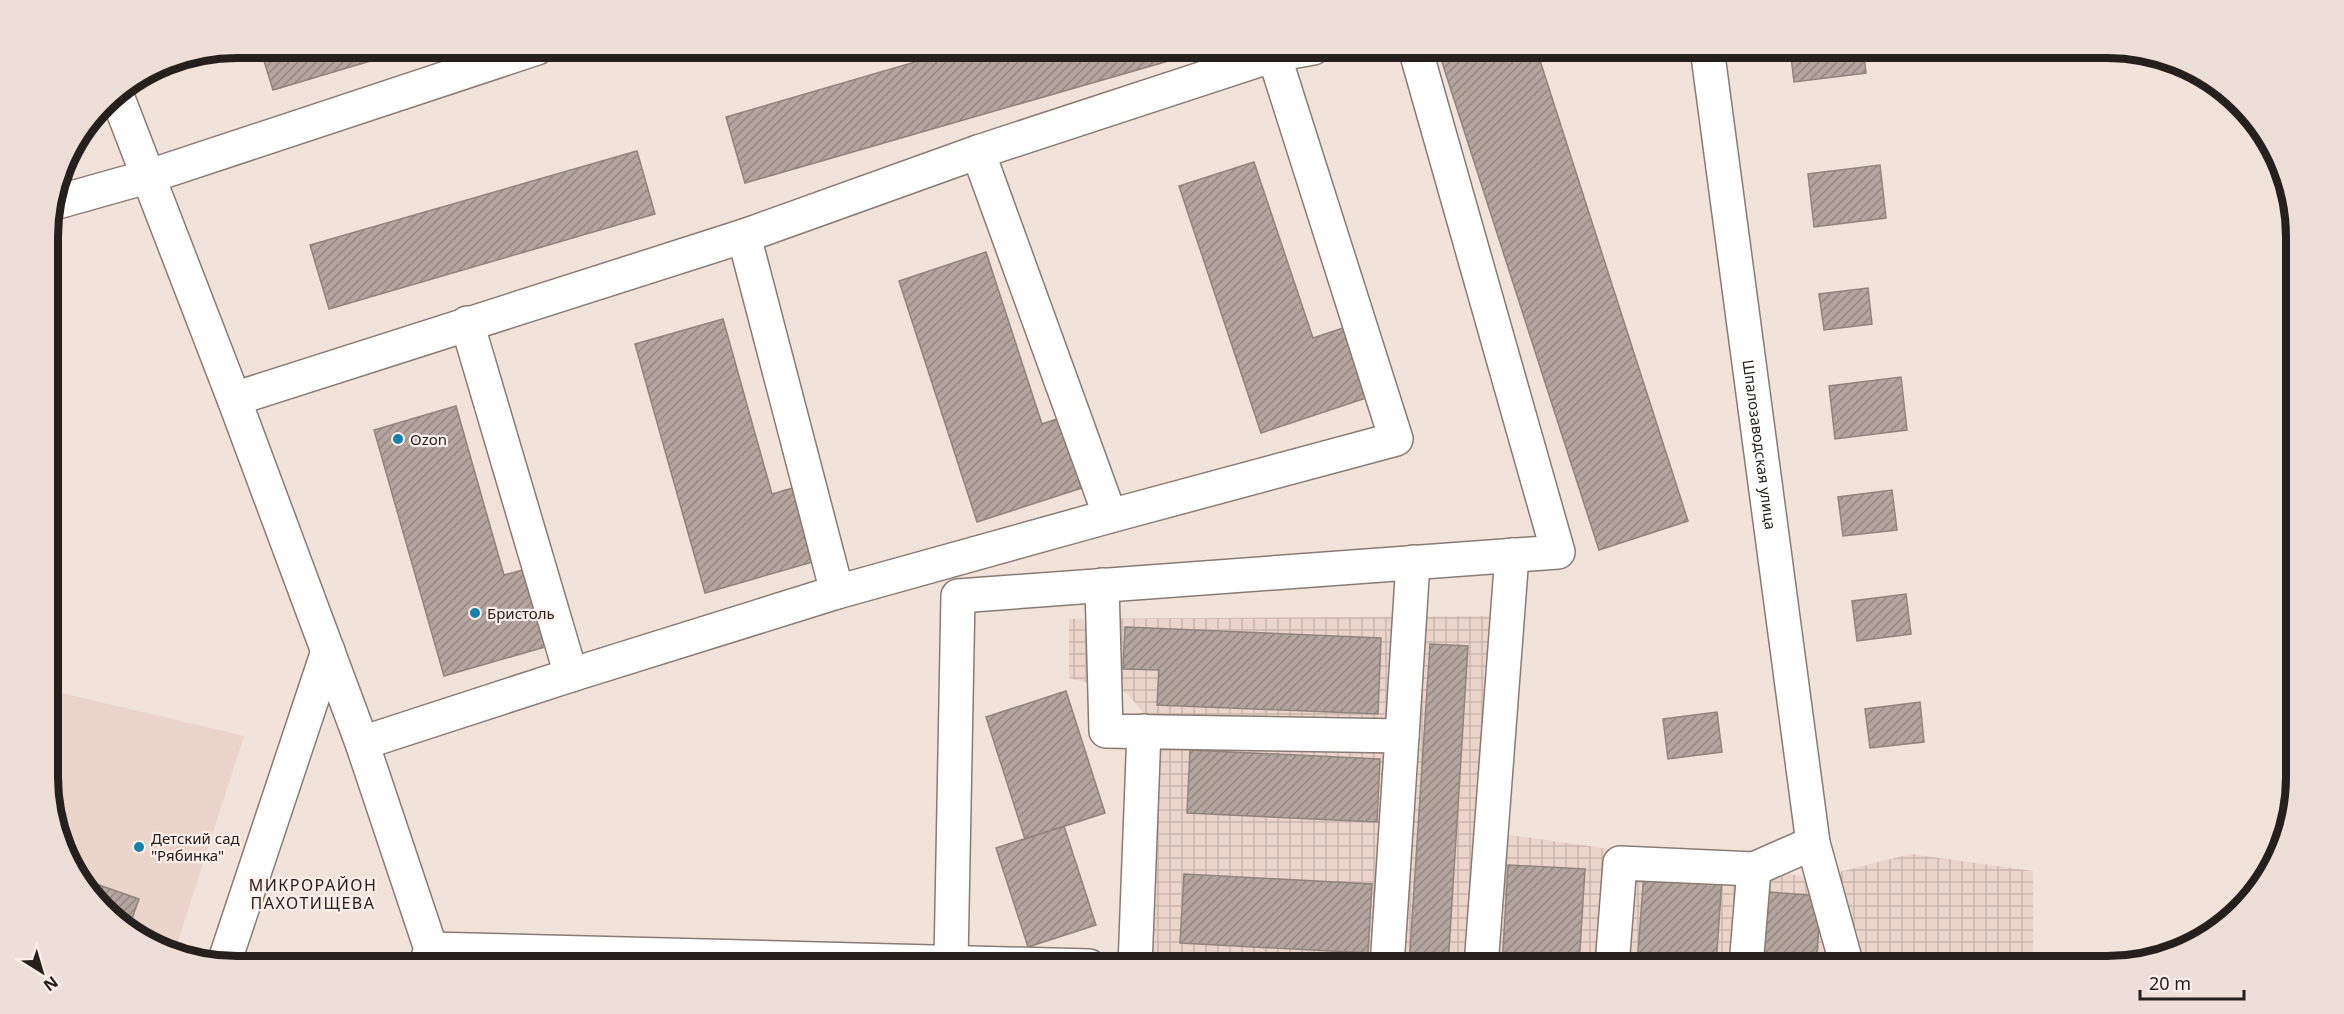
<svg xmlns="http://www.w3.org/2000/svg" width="2344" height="1014" font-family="'Noto Sans',sans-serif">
	<defs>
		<pattern id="industrial-grid" width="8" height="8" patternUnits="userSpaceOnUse" patternTransform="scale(1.5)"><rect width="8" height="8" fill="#ebd4c9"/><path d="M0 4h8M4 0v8" fill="none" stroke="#c9b6ac"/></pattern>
		<pattern id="building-hatch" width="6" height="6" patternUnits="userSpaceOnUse" patternTransform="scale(1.5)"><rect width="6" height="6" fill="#b4a69f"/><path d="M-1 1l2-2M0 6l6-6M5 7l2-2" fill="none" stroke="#928781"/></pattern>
	</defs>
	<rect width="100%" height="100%" fill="#f1e2da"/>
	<path fill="#ebd4c9" d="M49,690L244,736L174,953L166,952L87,892L50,801Z"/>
	<path fill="url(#industrial-grid)" d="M1495,616L1509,835L1815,878L1911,854L2033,871V966H1129L1159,732L1127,693L1069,678V619Z"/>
	<path fill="url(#building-hatch)" stroke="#91847d" stroke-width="1.5" d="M260,48H414L273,90Z
		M963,48L1210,49L745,183L726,117Z
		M1475,48H1536L1688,521L1599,550L1441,59Z
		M1790,48H1863L1866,73L1794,82Z
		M637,151L655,214L329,309L310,245Z
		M1254,162L1313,338L1346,327L1369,397L1261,433L1179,186Z
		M1880,165L1886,218L1814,227L1808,174Z
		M986,252L1042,424L1066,416L1088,486L977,522L899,281Z
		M1868,288L1872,324L1824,330L1819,294Z
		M723,319L772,494L796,487L816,561L705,593L635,344Z
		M1901,377L1907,430L1835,439L1829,386Z
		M456,406L504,575L530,568L552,645L444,676L374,430Z
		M1892,490L1897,530L1843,536L1838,497Z
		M1906,594L1911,634L1857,641L1852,601Z
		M1125,627L1381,638L1378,714L1157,705L1159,670L1123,669Z
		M1430,644L1468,646L1448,966H1409Z
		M1066,691L1105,813L1025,839L986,717Z
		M1920,702L1924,742L1870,748L1865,709Z
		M1717,712L1722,752L1668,759L1663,719Z
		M1190,750L1380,759L1377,822L1187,813Z
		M1064,826L1096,925L1028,947L996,848Z
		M1508,865L1585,869L1579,966H1502Z
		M1644,872L1722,878L1716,966H1637Z
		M1184,874L1372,884L1368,953L1180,943Z
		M82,879L139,899L130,924L87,892Z
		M1769,892L1821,896L1816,966H1763Z"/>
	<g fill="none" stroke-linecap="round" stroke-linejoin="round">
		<defs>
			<g id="minor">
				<path id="s1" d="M1707,48L1813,843L1847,966"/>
				<path d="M116,93L234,399L744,236L978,152L1274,55L1313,48"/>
				<path d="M978,152L1110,516"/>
				<path d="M54,203L150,176L537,48"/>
				<path d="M744,236L837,592L1110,516L1396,439L1274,55"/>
				<path d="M467,323L571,675"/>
				<path d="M234,399L362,743L431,949L425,966"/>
				<path d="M1102,585L1106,731L1402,736L1413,562"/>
				<path d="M362,743L571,675L837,592"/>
				<path d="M431,949L1089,966"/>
				<path d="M951,962L958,596L1558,552L1415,48"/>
				<path d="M224,963L328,651"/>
				<path d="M1135,966L1144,731"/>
				<path d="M1387,966L1402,736"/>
				<path d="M1481,966L1512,555"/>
				<path d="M1612,966L1620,863L1754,869"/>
				<path d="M1746,966L1754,869L1813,843"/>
			</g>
		</defs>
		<use href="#minor" stroke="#897b74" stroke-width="36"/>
		<use href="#minor" stroke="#fff" stroke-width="33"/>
	</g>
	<g fill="#1482aa" stroke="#feefe8" stroke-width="2">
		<circle cx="398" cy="439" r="6"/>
		<circle cx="475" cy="613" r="6"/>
		<circle cx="139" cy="847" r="6"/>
	</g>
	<g text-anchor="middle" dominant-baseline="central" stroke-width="4.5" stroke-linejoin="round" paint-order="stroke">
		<g font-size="15" fill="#25201d" stroke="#feefe8" text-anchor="start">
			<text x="410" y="439">Ozon</text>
			<text x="487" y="613">Бристоль</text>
			<text x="151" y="838">Детский сад<tspan x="151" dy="17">"Рябинка"</tspan></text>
		</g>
		<g font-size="15" fill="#25201d" stroke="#feefe8">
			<text stroke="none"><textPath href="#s1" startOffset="400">Шпалозаводская улица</textPath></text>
		</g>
		<g font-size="16" letter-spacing="1.5" fill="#25201d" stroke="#feefe8">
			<text x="313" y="885">МИКРОРАЙОН<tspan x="313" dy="18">ПАХОТИЩЕВА</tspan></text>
		</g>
	</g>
	<path d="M0 0H2344V1014H0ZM237 58H2107A179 179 0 0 1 2286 237V777A179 179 0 0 1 2107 956H237A179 179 0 0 1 58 777V237A179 179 0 0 1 237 58Z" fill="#edded8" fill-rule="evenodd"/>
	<path fill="none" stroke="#25201d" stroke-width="8" d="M237 58H2107A179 179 0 0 1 2286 237V777A179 179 0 0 1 2107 956H237A179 179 0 0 1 58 777V237A179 179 0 0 1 237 58Z"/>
	<g transform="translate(42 972) rotate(143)" stroke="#feefe8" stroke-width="4.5" paint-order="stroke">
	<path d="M0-4.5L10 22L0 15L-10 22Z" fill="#25201d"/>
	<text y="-9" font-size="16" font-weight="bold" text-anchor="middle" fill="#25201d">N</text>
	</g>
	<path d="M2140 990v9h104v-9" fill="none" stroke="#25201d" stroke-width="3"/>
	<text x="2149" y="990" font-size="18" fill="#25201d" stroke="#feefe8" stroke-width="4.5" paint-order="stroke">20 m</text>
</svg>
